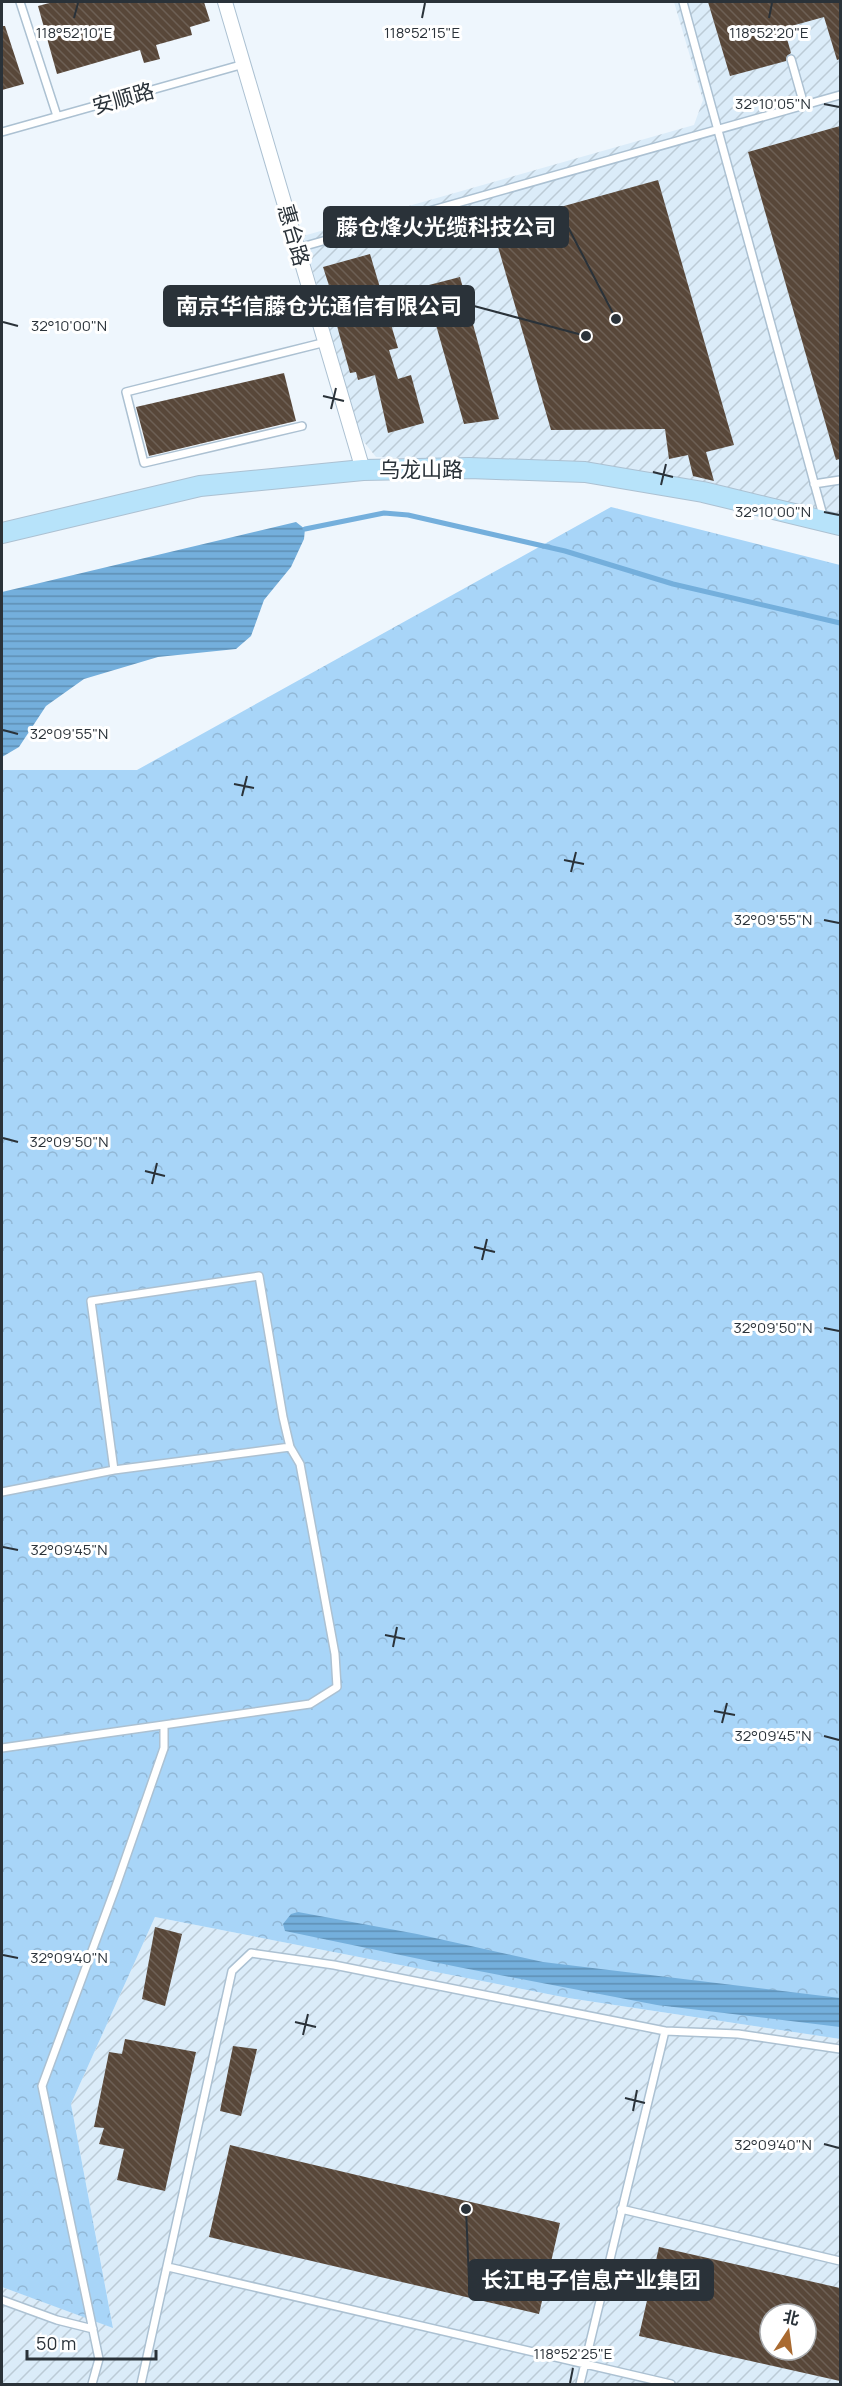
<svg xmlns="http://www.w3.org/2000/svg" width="842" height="2386" font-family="Manrope,'Noto Sans SC',sans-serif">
	<defs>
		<pattern id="industrial-furrows" width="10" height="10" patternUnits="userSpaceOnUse" patternTransform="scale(1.5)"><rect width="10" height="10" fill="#dbecf9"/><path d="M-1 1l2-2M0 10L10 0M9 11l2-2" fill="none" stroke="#bccbd6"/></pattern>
		<pattern id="forest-crowns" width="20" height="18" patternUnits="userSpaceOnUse" patternTransform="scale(1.5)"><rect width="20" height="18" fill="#a8d5f8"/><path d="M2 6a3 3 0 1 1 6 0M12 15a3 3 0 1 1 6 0" fill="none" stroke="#91b7d5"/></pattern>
		<pattern id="water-rules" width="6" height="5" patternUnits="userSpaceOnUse" patternTransform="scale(1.5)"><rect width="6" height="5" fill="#74afdc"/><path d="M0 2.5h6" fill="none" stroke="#5f8fb3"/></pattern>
		<pattern id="building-back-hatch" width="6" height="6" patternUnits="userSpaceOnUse" patternTransform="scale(1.5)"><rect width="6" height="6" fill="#584739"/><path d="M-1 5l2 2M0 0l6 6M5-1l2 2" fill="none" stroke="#6d6055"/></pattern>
	</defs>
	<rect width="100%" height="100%" fill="#eef6fd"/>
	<path fill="url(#industrial-furrows)" fill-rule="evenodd" d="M674,2H840V517L701,483L613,466L376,457L360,437L303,236L694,125L703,100Z
		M155,1917L568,1998L840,2039V2384H2V2287L113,2327L71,2104ZM770,2314H806V2350H770Z"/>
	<path fill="url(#forest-crowns)" d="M611,507L840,565V2039L568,1998L155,1917L71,2104L113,2328L2,2287V770H137Z"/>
	<path fill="url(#water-rules)" d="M296,522L305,529L304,539L291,567L264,600L251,636L236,649L158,657L84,679L46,706L19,747L2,757V592Z
		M298,1912L417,1934L543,1962L840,1998V2027L657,2005L458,1967L285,1931L283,1924L291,1914Z"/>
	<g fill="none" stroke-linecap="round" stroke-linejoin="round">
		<path stroke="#74afdc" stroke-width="5" d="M305,529L384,513L408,515L565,551L673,584L840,623"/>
	</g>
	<path fill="url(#building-back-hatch)" fill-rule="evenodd" d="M53,2H204L210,21L190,27L192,35L156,45L160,59L144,63L140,50L57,74L38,6Z
		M708,2H840V59L837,60L824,17L784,28L791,53L787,56L786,61L730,76Z
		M2,26H5L24,84L2,90Z
		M840,126V459L836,460L748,152Z
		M658,180L734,445L706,452L714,481L693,476L688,455L669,459L665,429L551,430L492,226Z
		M370,254L398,348L389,350L398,379L411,375L424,423L388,433L375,375L358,380L356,372L350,373L329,297L332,295L323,267Z
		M460,277L499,419L464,424L425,286Z
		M284,373L296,421L149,456L136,407Z
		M155,1927L182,1934L165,2006L142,1999Z
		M125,2039L196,2052L165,2191L117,2180L124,2149L99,2144L104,2128L94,2127L109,2052L122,2054Z
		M233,2046L257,2049L241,2116L220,2111Z
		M230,2145L560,2223L539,2314L209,2237Z
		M659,2247L840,2288V2381L639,2336ZM770,2314H806V2350H770Z"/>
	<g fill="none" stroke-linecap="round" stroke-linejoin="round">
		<defs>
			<path id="lane" d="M20,2L57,116
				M683,2L824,519
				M791,59L804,105
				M2,132L244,64
				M298,248L840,95
				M302,426L144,463L126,392L326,342
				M814,484L840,480
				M2,1492L114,1470L290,1447
				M2,1748L310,1704L337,1687L335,1654L300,1464L290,1447L283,1417L259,1276L91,1301L114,1470
				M621,2209L840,2261
				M168,2267L671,2384
				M2,2300L57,2320L93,2329
				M92,2384L99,2359L42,2086L116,1886L164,1748V1725
				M141,2384L232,1971L251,1953L334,1965L665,2031L738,2034L840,2049
				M580,2384L665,2031"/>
			<path id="street" d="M225,2L363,470"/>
			<path id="secondary" d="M2,533L200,486L363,470L469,468L585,472L703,492L840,525"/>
		</defs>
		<use href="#lane" stroke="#acc1d2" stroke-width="10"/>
		<use href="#street" stroke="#acc1d2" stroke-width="16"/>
		<use href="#secondary" stroke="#acc1d2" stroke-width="22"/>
		<use href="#lane" stroke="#fff" stroke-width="7"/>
		<use href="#street" stroke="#fff" stroke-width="14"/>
		<use href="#secondary" stroke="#b7e3fa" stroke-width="20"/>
	</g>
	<path fill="none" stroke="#2a3239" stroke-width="2" d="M74,18L78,3M422,18L425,3M769,18L772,3M824,104L839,107M3,322L18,326M323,396L344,401M331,409L336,388M653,472L673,477M661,485L666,464M824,512L839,515M3,730L18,734M234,784L254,788M242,796L247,776M564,860L584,864M571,872L576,852M824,920L839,923M3,1138L18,1142M145,1171L165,1176M152,1184L157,1163M474,1247L495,1252M482,1260L487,1239M824,1328L839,1331M3,1547L18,1550M385,1635L405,1639M393,1647L397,1627M714,1711L735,1715M722,1723L727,1703M824,1736L839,1740M3,1955L18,1958M295,2022L316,2027M303,2035L308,2014M625,2098L645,2103M633,2111L637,2090M824,2144L839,2148M570,2383L573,2368"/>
	<g text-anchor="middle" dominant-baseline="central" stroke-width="6" stroke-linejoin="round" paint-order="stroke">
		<g font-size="21" fill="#2a3239" stroke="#fff">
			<text transform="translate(123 98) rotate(-16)">安顺路</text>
			<text transform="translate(294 235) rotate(74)">惠台路</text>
			<text x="421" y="469">乌龙山路</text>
		</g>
	</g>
	<g font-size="15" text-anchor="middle" fill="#2a3239" stroke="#fff" stroke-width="6" stroke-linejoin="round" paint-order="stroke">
		<text x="74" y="38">118°52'10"E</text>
		<text x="769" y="38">118°52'20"E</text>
		<text x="422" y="38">118°52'15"E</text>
		<text x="773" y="109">32°10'05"N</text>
		<text x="69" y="331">32°10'00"N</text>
		<text x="773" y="517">32°10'00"N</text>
		<text x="69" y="739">32°09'55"N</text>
		<text x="773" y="925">32°09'55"N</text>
		<text x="69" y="1147">32°09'50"N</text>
		<text x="773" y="1333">32°09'50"N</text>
		<text x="69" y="1555">32°09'45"N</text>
		<text x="773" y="1741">32°09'45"N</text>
		<text x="69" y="1963">32°09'40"N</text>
		<text x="773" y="2150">32°09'40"N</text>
		<text x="573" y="2359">118°52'25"E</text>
	</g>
	<path fill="none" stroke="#2a3239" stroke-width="2" d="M616 319L568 227M586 336L474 306M466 2209L469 2280"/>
	<g fill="#2a3239" stroke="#fff" stroke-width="2">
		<circle cx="616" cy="319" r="6"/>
		<circle cx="586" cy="336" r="6"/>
		<circle cx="466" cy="2209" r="6"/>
	</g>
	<g fill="#2a3239" stroke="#2a3239" stroke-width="2">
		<rect x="324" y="207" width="244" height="40" rx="6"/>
		<rect x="164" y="286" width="310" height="40" rx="6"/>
		<rect x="469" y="2260" width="244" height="40" rx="6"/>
	</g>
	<g font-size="22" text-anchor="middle" font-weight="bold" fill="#fff">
		<text x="446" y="235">藤仓烽火光缆科技公司</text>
		<text x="319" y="314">南京华信藤仓光通信有限公司</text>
		<text x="591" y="2288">长江电子信息产业集团</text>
	</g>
	<rect width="842" height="2386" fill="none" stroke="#2a3239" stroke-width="6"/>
	<g transform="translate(788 2332) rotate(13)"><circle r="28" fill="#ffffff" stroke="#aaadb0" stroke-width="1.5"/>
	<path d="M0-4.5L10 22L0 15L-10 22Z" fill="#a96a31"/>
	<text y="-9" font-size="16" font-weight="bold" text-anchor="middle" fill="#2a3239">北</text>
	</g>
	<path d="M27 2350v9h129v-9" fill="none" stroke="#2a3239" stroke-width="3"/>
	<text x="36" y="2350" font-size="18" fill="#2a3239" stroke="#ffffff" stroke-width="4.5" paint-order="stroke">50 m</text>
</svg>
